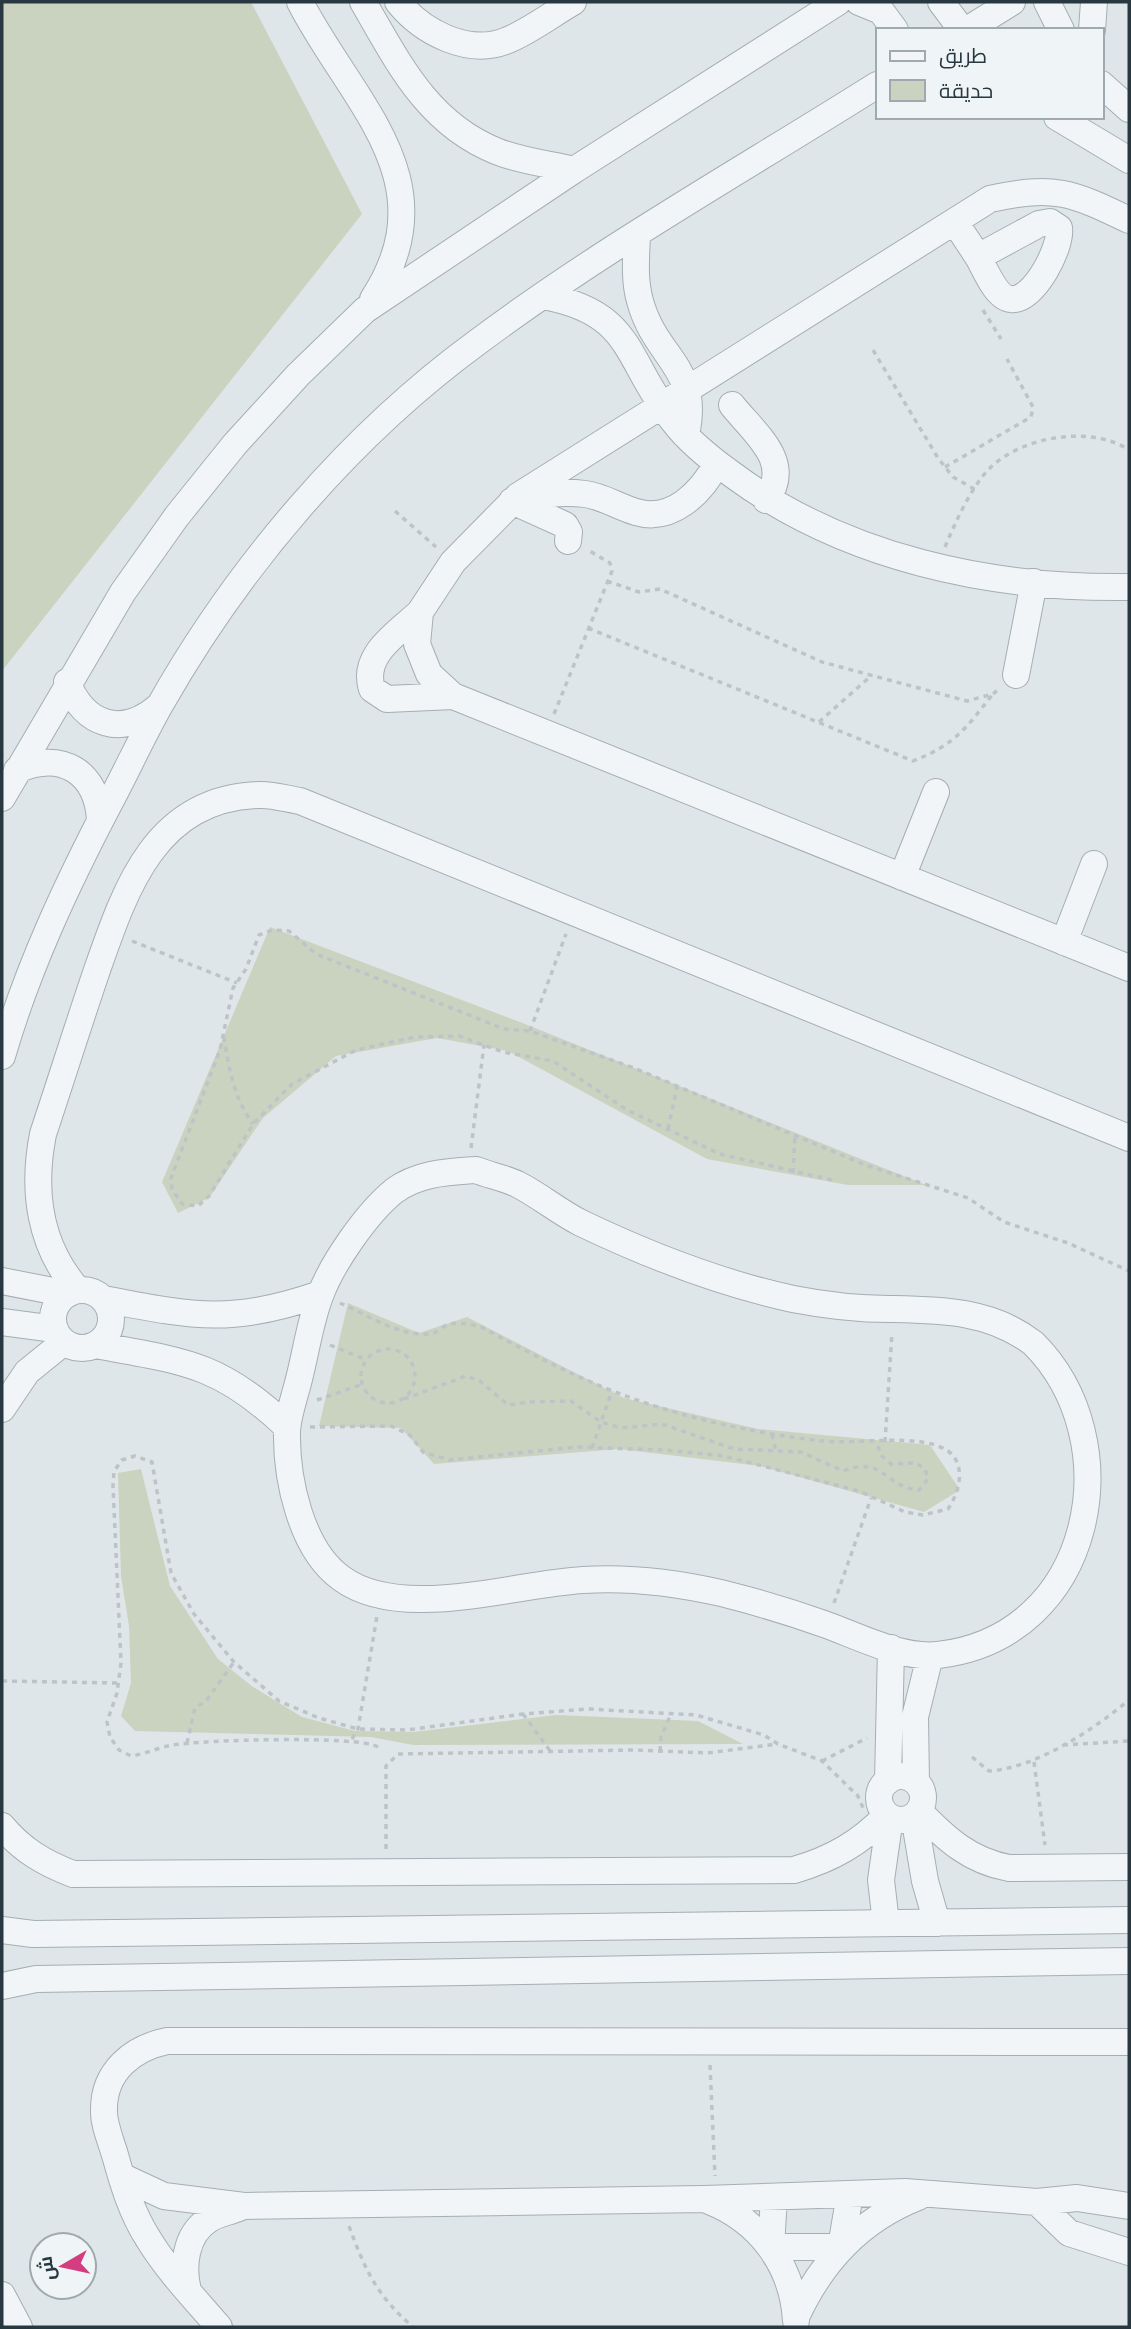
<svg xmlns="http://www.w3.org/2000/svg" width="1131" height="2329" font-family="'PT Sans Narrow',Cairo,sans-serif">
	<rect width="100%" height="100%" fill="#dfe6e9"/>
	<path fill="#cad3c0" d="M2,2H251L362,214L2,671Z
		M270,927L525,1024L926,1185H848L707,1159L508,1051L437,1038L336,1056L263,1118L209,1198L178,1213L162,1182Z
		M348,1303L419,1333L467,1317L624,1398L758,1429L930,1445L960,1490L924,1512L760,1466L619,1449L434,1464L401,1428L319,1426Z
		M141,1469L170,1586L218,1659L253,1687L302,1717L355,1731L414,1732L556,1715L698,1721L743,1744L413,1745L371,1737L135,1731L121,1716L131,1683L129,1626L121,1576L118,1473Z"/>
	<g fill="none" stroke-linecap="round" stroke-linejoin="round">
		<defs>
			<path id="minor" d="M300,2C352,103 450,181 373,299
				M363,2C398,62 427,123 496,151C520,161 549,164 574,170
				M398,2C422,32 469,57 508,40C530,31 552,14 573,2
				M859,2L881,11L895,30
				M941,2L962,30
				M1047,2L1061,30
				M967,30L1012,2
				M1092,30L1094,2
				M1101,84L1129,109
				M1057,117L1129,160
				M1129,220C1071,192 1054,185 990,199L518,496L453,562L420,612L417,644L429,674L453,696L1129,968
				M955,222L978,257L1039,224L1050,222L1059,228C1062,246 1034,302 1011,299C996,298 985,269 978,257
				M637,236C636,258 634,280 640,301C656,360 701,366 686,435
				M543,296C636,313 624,361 674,422C689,442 712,460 733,475C845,558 991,589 1129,587
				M732,405C755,434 794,462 766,500
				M520,496C541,494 563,491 585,494C602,496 619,507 636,512C672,523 702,492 717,463
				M512,501L565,525L569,532L568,541
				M420,612C397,634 361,655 372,689L387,699L453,696
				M1016,675L1034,582
				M67,682C85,726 122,738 159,706
				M17,770C62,750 97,772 100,820
				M2,798L123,592L177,516L235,444L298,375L365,310L574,170L838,2
				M902,877L936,792
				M1064,942L1094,864
				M2,1056C28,967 67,884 110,802C127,770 142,737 160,705C238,567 350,435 479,341C605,247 744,169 877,85
				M476,1170C489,1175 504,1178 517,1184C539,1195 559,1212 581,1223C650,1256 719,1283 793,1299C824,1305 857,1309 889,1309C940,1310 990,1310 1033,1343C1131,1440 1095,1637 938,1655C901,1659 858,1636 824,1624C790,1612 757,1602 721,1593C677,1583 628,1577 583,1580C513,1584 400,1622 341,1578C301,1549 286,1479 287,1431C288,1414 295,1396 299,1379C306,1352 310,1322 320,1296C332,1263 367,1213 394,1191C418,1173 447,1172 476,1170Z
				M2,1281L68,1294
				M53 1319a29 29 0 1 1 58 0a29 29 0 1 1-58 0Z
				M78,1290C39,1246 32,1190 43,1134C61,1080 78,1026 96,973C125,890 154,799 258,795C272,794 287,799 300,801L1129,1138
				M103,1299C192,1316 232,1325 320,1294
				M2,1322L55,1329
				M95,1345C183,1361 220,1363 287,1427
				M2,1409L27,1372L64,1342
				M879 1798a22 22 0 1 1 44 0a22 22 0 1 1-44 0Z
				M888,1781L891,1648
				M916,1782L915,1717L930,1656
				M919,1811C946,1839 970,1861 1009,1868L1129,1867
				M914,1816L925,1881L937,1923
				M2,1826C22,1850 44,1863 73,1874L794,1870C832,1859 860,1843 887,1815
				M886,1923L881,1880L890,1817
				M2,1930L33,1934L1129,1920
				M2,1986L36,1979L1129,1961
				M121,2176L164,2196L244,2206L704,2199L905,2192L1037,2202L1077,2198L1129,2206
				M774,2197L771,2247H841L850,2194
				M709,2201C760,2221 793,2266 796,2321
				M1037,2202L1069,2233L1129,2252
				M188,2291C182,2267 185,2235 208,2220C216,2214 229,2212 239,2208
				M2,2295L19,2327
				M796,2317C822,2261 860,2220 918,2197
				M219,2327C195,2299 168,2271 149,2240C132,2214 123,2184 115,2155C111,2141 103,2123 104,2109C104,2071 133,2048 167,2041L1129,2042"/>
		</defs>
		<use href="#minor" stroke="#a4aeb3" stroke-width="28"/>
		<path stroke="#bdc4c8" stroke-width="3.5" stroke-dasharray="5 5" stroke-linecap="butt" d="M983,310L1001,339
			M873,350L938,458L953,477L976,490
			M945,467L1031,417L1033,407L1007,359
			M395,511L436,547
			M945,547C955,523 972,485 991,467C1024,436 1091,425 1129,450
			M607,581L639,592L660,589L822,662L967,701L993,694L1000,688
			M588,628L913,761C956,744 965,729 993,694
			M554,714L612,571L610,563L588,550
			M819,722L872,675
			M132,941L237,983
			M530,1031L566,934
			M224,1037C228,1067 235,1100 253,1124
			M668,1129L677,1087
			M471,1148L484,1045
			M793,1173L795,1134
			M832,1180L720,1154L627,1110L553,1061L503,1052L459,1036L415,1037L356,1050L292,1084L253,1124L209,1196L198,1206L182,1204L172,1189L171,1178L220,1050L233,988L246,969L259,935L272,930L289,931L316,954L504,1029L530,1031L634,1068L865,1165L968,1198L1004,1222L1068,1243L1129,1271
			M330,1345L367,1360
			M361 1376a27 27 0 1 1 54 0a27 27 0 1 1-54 0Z
			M404,1399L466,1376L480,1381L508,1405L528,1402L571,1401L601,1422L621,1428L662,1424L734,1449L801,1452L843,1471C885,1455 883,1487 919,1490L928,1479L925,1469L916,1463L891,1464L882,1456L876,1442
			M317,1400L363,1384
			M310,1427L391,1426L410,1435L423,1452L449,1460L578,1447L664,1450L724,1456L859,1491L905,1512L923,1515L948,1509C959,1493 967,1465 948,1451C920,1432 858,1445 822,1441C744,1432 664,1414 591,1382C553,1366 517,1346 481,1327C468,1324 456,1320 443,1327C438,1330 435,1334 429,1334C397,1336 368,1315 340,1303
			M772,1434L776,1452
			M885,1442L892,1333
			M592,1448L612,1391
			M834,1603L871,1498
			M2,1681L118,1683
			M523,1714L551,1752
			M352,1739L358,1729L377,1616
			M187,1743L195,1708L206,1701L234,1662
			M1063,1745L1129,1741
			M378,1747C360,1735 202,1740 173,1745C159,1747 146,1754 131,1756L119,1750L110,1737L107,1722L117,1693L121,1663L113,1486L114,1471L122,1460L135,1456L152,1462L171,1573L194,1614L234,1662L279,1701L319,1718L358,1729L407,1730L523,1714L588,1709L696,1715L764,1735L778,1744L822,1761L858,1796L863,1808
			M660,1751L661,1737L671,1714
			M972,1757L989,1771C1036,1768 1093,1730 1129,1700
			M822,1761L867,1738
			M1034,1762L1045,1845
			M386,1849V1766L398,1754L635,1750L707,1753L778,1744
			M710,2065L715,2176
			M349,2226C365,2270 377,2296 413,2327"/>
		<use href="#minor" stroke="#f2f5f7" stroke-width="26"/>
	</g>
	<rect width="1131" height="2329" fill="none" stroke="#273841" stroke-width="7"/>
	<rect x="876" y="28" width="228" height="91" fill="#eff4f6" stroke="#9fa9ae" stroke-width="2"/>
	<rect x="890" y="51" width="35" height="10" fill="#f2f5f7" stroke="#9fa9ae" stroke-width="2"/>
	<text x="939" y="63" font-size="21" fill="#273841">طريق</text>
	<rect x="890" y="80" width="35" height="21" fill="#cad3c0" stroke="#9fa9ae" stroke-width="2"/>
	<text x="939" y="98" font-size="21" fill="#273841">حديقة</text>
	<g transform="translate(63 2266) rotate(261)"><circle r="33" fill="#eff4f6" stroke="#9fa9ae" stroke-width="2"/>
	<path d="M0-5L12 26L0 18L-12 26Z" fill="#d43e80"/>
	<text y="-10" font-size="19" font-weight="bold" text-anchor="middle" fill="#273841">ش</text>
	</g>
</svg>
